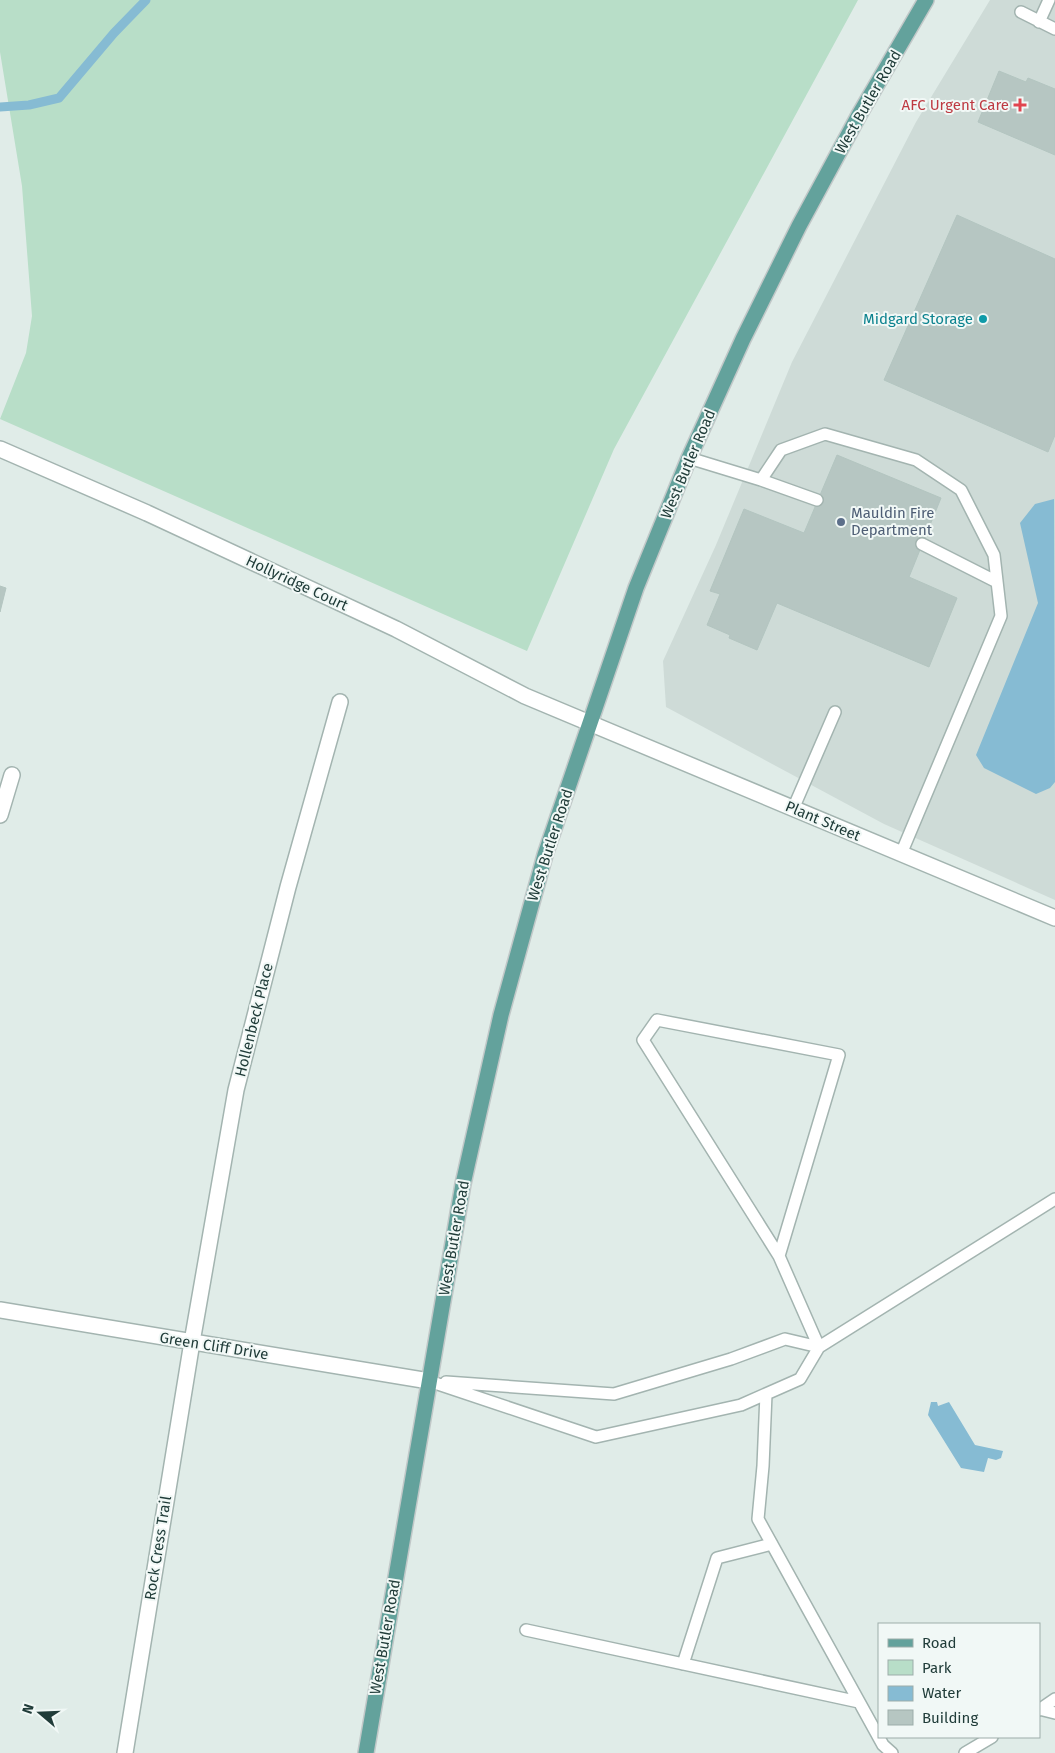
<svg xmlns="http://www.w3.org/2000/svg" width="1055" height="1753" font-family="'Fira Sans',sans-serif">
	<rect width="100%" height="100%" fill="#e0ece8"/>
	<path fill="#cedbd7" d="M990,0H1055V900L884,824L666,707L663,661L716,545L792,362L916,122Z"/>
	<path fill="#b8dec8" d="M0,0H858L614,449L527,651L0,419L26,353L32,316L22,186L0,52Z"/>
	<path fill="#86bbd3" d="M1054,499L1055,782L1050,788L1036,794L984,768L976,755L1038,603L1020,523L1035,504Z
		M931,1402H937L938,1406L949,1402L975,1445L1003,1451L1001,1458L996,1460L988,1458L984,1472L961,1468L928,1415Z"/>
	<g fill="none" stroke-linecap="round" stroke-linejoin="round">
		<path stroke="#86bbd3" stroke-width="9" d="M0,107L29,105L59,98L114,33L146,0"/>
	</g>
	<path fill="#b6c6c2" stroke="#b3c5c0" d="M999,71L1026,82L1028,78L1055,89V155L978,122Z
		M957,215L1055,259V435L1048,452L884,380Z
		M837,455L941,498L909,577L957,598L929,667L777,603L757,650L729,638L730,635L707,625L720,594L710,591L744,509L804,533Z
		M0,586L6,588L0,612Z"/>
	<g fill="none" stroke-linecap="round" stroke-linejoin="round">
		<defs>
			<path id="service" d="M1021,12L1055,29
				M1039,22L1049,0
				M689,458L761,480L817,500
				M761,480L781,450L825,434L916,460L961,490L994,555L1001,616L901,854
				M922,544L997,582
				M793,809L835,712
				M779,1256L643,1040L657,1020L839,1055L779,1256L819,1347
				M429,1381L596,1437L741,1405L800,1379L819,1347L1055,1199
				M446,1382L614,1394L731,1359L785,1339L819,1347
				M766,1394L763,1466L758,1519L883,1745L892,1753
				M526,1630L859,1702
				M683,1664L717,1558L772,1544
				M1039,1709L1055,1713
				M1039,1710L1055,1699
				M965,1753L992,1737"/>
			<path id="minor" d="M0,449L147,513L396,629L525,696L1055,918
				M0,815L12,775
				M0,1310L429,1381
				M125,1753L192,1342L236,1090L288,887L340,702"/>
			<path id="primary" d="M366,1753L463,1184L501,1015L545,855L636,588L689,458L743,339L799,226L859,115L926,0"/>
		</defs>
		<use href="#service" stroke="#a3b4b0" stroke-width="14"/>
		<use href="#minor" stroke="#a3b4b0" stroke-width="18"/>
		<use href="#primary" stroke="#c1c8c8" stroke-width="18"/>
		<use href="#service" stroke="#fff" stroke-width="11"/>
		<use href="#minor" stroke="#fff" stroke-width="15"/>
		<use href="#primary" stroke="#63a29c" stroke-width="15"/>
	</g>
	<path fill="#e0444e" stroke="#f1f8f6" stroke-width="2" d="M1017.5 97.5h5v5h5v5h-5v5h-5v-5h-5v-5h5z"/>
	<circle fill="#0f9aa8" stroke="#f1f8f6" stroke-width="2" cx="983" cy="319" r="5"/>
	<circle fill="#5c6f8a" stroke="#f1f8f6" stroke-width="2" cx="841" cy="522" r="5"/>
	<g text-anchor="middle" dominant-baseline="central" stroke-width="4" stroke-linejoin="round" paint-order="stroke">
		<g font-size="15" fill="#203c39" stroke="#f1f8f6">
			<text transform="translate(868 102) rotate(-60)">West Butler Road</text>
			<text transform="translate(688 464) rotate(-67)">West Butler Road</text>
			<text transform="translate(297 583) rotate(25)">Hollyridge Court</text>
			<text transform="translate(823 821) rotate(23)">Plant Street</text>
			<text transform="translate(550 845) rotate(-72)">West Butler Road</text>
			<text transform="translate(254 1020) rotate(-76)">Hollenbeck Place</text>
			<text transform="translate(454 1238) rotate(-80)">West Butler Road</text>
			<text transform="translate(214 1346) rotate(9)">Green Cliff Drive</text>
			<text transform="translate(158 1548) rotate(-81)">Rock Cress Trail</text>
			<text transform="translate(385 1637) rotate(-80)">West Butler Road</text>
		</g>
		<g font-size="15" fill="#be3a42" stroke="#f1f8f6" text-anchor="end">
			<text x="1009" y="105">AFC Urgent Care</text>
		</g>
		<g font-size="15" fill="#0d838f" stroke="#f1f8f6" text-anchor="end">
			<text x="973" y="319">Midgard Storage</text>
		</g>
		<g font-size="15" fill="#4e5e75" stroke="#f1f8f6" text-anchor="start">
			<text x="851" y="513">Mauldin Fire<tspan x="851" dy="17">Department</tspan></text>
		</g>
	</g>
	<rect x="878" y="1623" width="162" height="115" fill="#f1f8f6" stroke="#9dadaa"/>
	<rect x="888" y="1639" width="25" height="8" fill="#63a29c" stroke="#9dadaa"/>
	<text x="922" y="1648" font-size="15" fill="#203c39">Road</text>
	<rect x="888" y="1660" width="25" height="15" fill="#b8dec8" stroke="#9dadaa"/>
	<text x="922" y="1673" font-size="15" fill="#203c39">Park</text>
	<rect x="888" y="1686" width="25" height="15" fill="#86bbd3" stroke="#9dadaa"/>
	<text x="922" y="1698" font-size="15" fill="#203c39">Water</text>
	<rect x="888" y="1710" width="25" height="15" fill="#b6c6c2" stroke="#9dadaa"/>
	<text x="922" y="1723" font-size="15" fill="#203c39">Building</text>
	<g transform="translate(40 1713) rotate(289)" stroke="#f1f8f6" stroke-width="4" paint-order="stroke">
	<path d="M0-4L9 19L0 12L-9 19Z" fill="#203c39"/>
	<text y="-8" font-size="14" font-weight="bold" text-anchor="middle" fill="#203c39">N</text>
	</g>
</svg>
